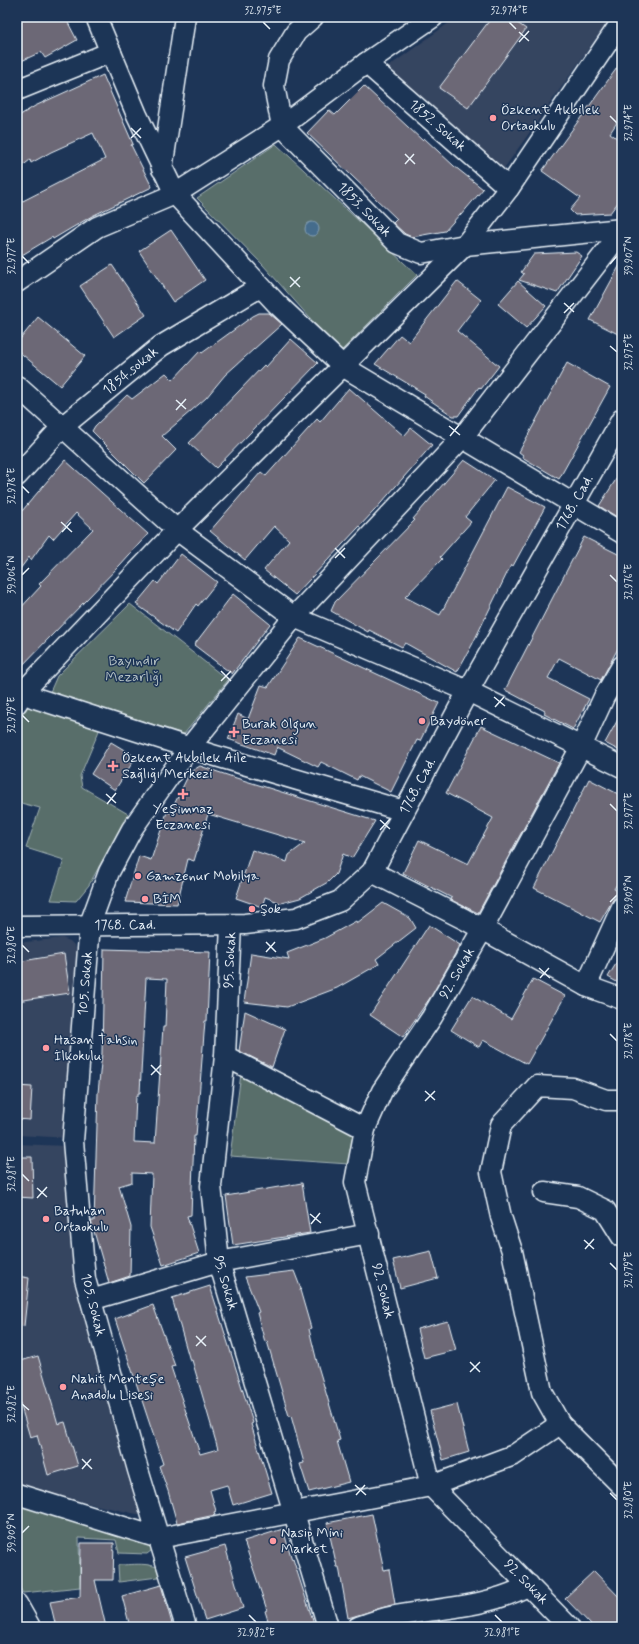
<svg xmlns="http://www.w3.org/2000/svg" width="639" height="1644" font-family="Mynerve,sans-serif">
	<rect width="100%" height="100%" fill="#1d3557"/>
	<filter id="ink" filterUnits="userSpaceOnUse"><feTurbulence type="fractalNoise" baseFrequency=".025" numOctaves="2"/><feDisplacementMap in="SourceGraphic" scale="8" xChannelSelector="R" yChannelSelector="G"/><feConvolveMatrix kernelMatrix="1 2 1 2 8 2 1 2 1" color-interpolation-filters="sRGB"/></filter>
	<g filter="url(#ink)">
		<path fill="#354460" d="M457,17H611L503,170L388,67Z
			M62,938L70,941L75,946L80,961L69,1138L17,1135V943Z
			M17,1144L67,1146L70,1187L146,1516L17,1488Z"/>
		<path fill="#586e6a" stroke="#a0b0b1" d="M276,144L417,275L340,352L263,265L197,198Z
			M130,604L228,680L184,734L50,692L57,676Z
			M25,707L35,708L101,726L80,776L82,787L128,814L89,885L76,901L51,900L64,860L26,848L40,808L17,802V723L20,714Z
			M241,1074L357,1133L349,1164L230,1156Z
			M17,1503L156,1547L147,1554L119,1553L116,1540L79,1538L80,1587L23,1593L17,1583Z
			M118,1565C134,1565 158,1560 166,1576L119,1582Z"/>
		<path fill="#456c8c" stroke="#86a1b7" d="M305 229a7 7 0 1 1 14 0a7 7 0 1 1-14 0Z"/>
		<path fill="#6c6876" stroke="#e8f1f8" fill-rule="evenodd" d="M17,17H65L77,40L45,58L41,52L17,63Z
			M492,17H509L526,29L468,108L439,88Z
			M622,61V115L610,133L622,142V197L610,213L575,215L570,210L580,198L542,171Z
			M103,75L133,144L131,145L152,187L92,216L53,239L52,237L17,258V204L105,159L93,133L51,152L31,163L30,160L17,170V117L35,106Z
			M364,86L422,140L424,138L454,166L483,189L461,215L460,214L445,231L412,237L405,234L393,223L397,219L307,133L329,110L335,115Z
			M171,230L205,280L173,302L139,251Z
			M576,252L582,256L557,293L519,280L524,274L521,272L534,254Z
			M622,261V336L590,320Z
			M112,265L146,315L114,337L80,286Z
			M457,281L481,300L457,331L499,366L481,389L479,387L458,416H453L424,396L425,394L375,364L400,335L409,342Z
			M518,281L546,306L526,328L498,304Z
			M259,313H269L282,324L225,375L206,398L162,436L176,450L144,483L92,431L95,426L127,395L132,399L166,373L173,380L200,351L202,353L253,316Z
			M38,317L85,356L60,386L17,350V343Z
			M291,339L318,363L216,468L189,443L264,365L266,367Z
			M567,363L610,387L559,479L522,457L523,455L519,452Z
			M349,388L404,436L411,428L432,445L374,511L295,595L264,570L289,540L274,526L245,560L210,531L261,472L266,476L317,419L320,422Z
			M65,460L148,534L120,565L17,671V612L41,586L39,584L93,529L76,513L53,539L49,535L31,560L29,557L17,573V507L22,511Z
			M464,460L495,480L465,517L471,522L440,557L442,559L405,597L440,615L507,487L545,507L513,566L511,565L472,645L457,672L405,643L402,647L369,630L368,632L331,611L335,602L415,520L413,519Z
			M622,470V520L599,506Z
			M584,537L622,556V641L601,680L559,658L548,678L589,699L573,729L544,714L545,711L505,690Z
			M181,554L217,582L198,606L196,604L176,633L136,604L155,581L158,584Z
			M233,594L270,624L232,674L194,645Z
			M300,638L439,703L420,741L417,740L391,792L359,776L357,780L321,762L318,767L277,747L274,755L228,739L238,714L248,719L261,685L268,687Z
			M622,712V752L605,743Z
			M481,726L559,763L478,913L451,900L452,898L403,873L419,840L468,864L493,818L446,793Z
			M111,742L136,757L115,790L91,774Z
			M200,766L233,777L375,821L352,858L343,854L336,874L328,882L300,898L281,903L265,897L262,907L236,898L252,850L287,862L289,855L305,843L208,814L194,861L188,859L177,904L125,902L139,856L151,860L167,812L170,813L190,772Z
			M589,779L622,796V875L614,889L618,891L600,922L534,888Z
			M383,903L410,918L416,928L376,959L379,964L337,988L287,1007L244,1002L251,953L289,959L287,953L325,938L356,921L357,923Z
			M429,925L460,945L432,995L403,1037L370,1015Z
			M104,949L210,952L207,1021H205L196,1136H194L191,1215L187,1216L199,1253L163,1265L150,1227L152,1174L132,1173V1182L119,1186L131,1227L130,1276L109,1283L91,1221H94L98,1093L102,1053ZM146,978L167,979L165,1027H163L155,1143L134,1142L136,1096H138V1093H140Z
			M64,954L70,993L17,1001V962Z
			M622,954V985L608,977Z
			M533,979L565,996L527,1064L483,1040L479,1047L451,1030L472,996L511,1019Z
			M245,1011L285,1029L272,1067L239,1051Z
			M17,1086L32,1087L30,1120L17,1119Z
			M17,1157H32L33,1198L17,1197Z
			M302,1183L310,1233L233,1245L226,1196Z
			M431,1251L438,1278L400,1288L393,1260Z
			M294,1271L301,1289L300,1290L311,1328L309,1329L318,1366L340,1440L337,1441L349,1482L309,1492L300,1464L304,1463L291,1416H289L267,1341L265,1342L257,1313L259,1312L245,1277Z
			M17,1276L29,1278L24,1326L17,1325Z
			M210,1286L253,1423L251,1424L272,1493L233,1505L227,1485L210,1490L216,1511L214,1512L215,1515L177,1523L168,1491L159,1466L163,1464L115,1319L153,1305L175,1366L171,1367L200,1454L218,1449L192,1360L190,1361L172,1298Z
			M448,1321L456,1350L424,1358L417,1329Z
			M38,1356L58,1424L65,1422L78,1466L48,1475L37,1435L30,1437L17,1393V1362Z
			M457,1404L469,1452L443,1460L430,1411Z
			M372,1514L384,1570L389,1569L395,1604L348,1618L339,1567H337L327,1523Z
			M283,1529L292,1560L293,1559L315,1627H270L265,1611L267,1610L244,1541Z
			M81,1543H114L113,1580H95L106,1627H56L50,1602L80,1597Z
			M225,1546L243,1608L205,1620L185,1557Z
			M594,1571L622,1600V1627H593L565,1598Z
			M161,1585L173,1627H130L122,1596Z"/>
		<g fill="none" stroke-linecap="round" stroke-linejoin="round">
			<defs>
				<g id="minor">
					<path d="M96,17L137,115L175,194L277,304L344,367L622,533"/>
					<path id="s1" d="M313,17L296,32L279,60L274,86L282,126L397,243L421,253L465,245L622,229"/>
					<path id="s2" d="M366,63L509,188"/>
					<path d="M17,90L111,52"/>
					<path d="M162,169L185,17"/>
					<path d="M17,282L97,227L175,194L282,126L366,63L433,17"/>
					<path d="M17,386L177,530L294,617L468,691L622,767"/>
					<path id="s3" d="M17,476L62,427L161,346L260,287"/>
					<path d="M17,690L35,698L209,754L404,811"/>
					<path d="M17,703L22,693L177,530L465,245L509,188L622,21"/>
					<path d="M372,872L464,919L586,986L622,999"/>
					<path id="s4" d="M231,925L225,1056L211,1186L219,1262L328,1627"/>
					<path id="s5" d="M17,926L245,924L296,918L340,901L372,872L468,691L622,419"/>
					<path d="M586,986L622,907"/>
					<path d="M225,1056L365,1129"/>
					<path d="M622,1100H606L573,1088L537,1086L501,1125L491,1172L501,1217L512,1251L542,1392L560,1424L622,1486"/>
					<path d="M544,1192L578,1197L605,1210L622,1237"/>
					<path d="M91,1300L219,1262L369,1234"/>
					<path d="M17,1494L159,1538L431,1486L514,1455L560,1424"/>
					<path d="M17,1604L30,1627"/>
					<path id="s6" d="M186,1627L138,1470L85,1279L73,1141L90,924L109,872L132,829L189,748L294,617L462,438L622,231"/>
					<path d="M358,1627C368,1624 379,1619 390,1617C435,1608 488,1608 529,1585"/>
					<path id="s7" d="M569,1627L431,1486L355,1182L365,1129L382,1091L432,1017L482,930L581,747L604,697L622,666"/>
				</g>
			</defs>
			<use href="#minor" stroke="#e8f1f8" stroke-width="23"/>
			<use href="#minor" stroke="#1d3557" stroke-width="20"/>
		</g>
	</g>
	<path fill="none" stroke="#e8f1f8" stroke-width="1.5" d="M263,22L270,29M509,22L516,29M519,32L529,41M519,42L529,31M610,116L617,123M131,128L141,138M131,138L141,128M405,154L415,164M405,164L414,154M22,256L29,263M610,264L617,256M290,277L300,287M290,287L300,277M564,303L574,312M564,313L574,303M610,346L617,352M176,400L186,409M176,410L186,399M449,426L460,435M450,436L459,425M22,486L29,493M61,522L72,532M62,532L71,522M335,548L345,558M335,558L345,548M22,575L29,568M610,575L617,582M221,671L231,681M221,681L231,671M494,697L505,706M495,707L504,697M22,715L29,722M106,794L116,803M107,804L116,793M610,804L617,811M380,820L390,829M380,830L390,819M610,902L617,895M266,942L276,952M22,945L29,952M266,952L275,942M539,968L550,978M540,978L549,968M610,1034L617,1041M151,1065L161,1075M151,1075L161,1065M425,1091L435,1100M425,1101L435,1091M22,1174L29,1181M37,1188L47,1197M37,1198L47,1187M310,1214L321,1223M311,1224L320,1213M584,1240L594,1249M585,1249L594,1239M610,1263L617,1270M196,1336L206,1346M196,1346L206,1336M470,1362L480,1372M470,1372L480,1362M22,1404L29,1410M82,1459L92,1469M82,1469L91,1459M355,1485L366,1495M610,1493L617,1500M356,1495L365,1485M22,1533L29,1526M249,1615L256,1622M495,1615L502,1622"/>
	<g fill="#ff9aa2" stroke="#1d3557" stroke-width="1.5">
		<circle cx="493" cy="118" r="4"/>
		<circle cx="422" cy="721" r="4"/>
		<path d="M232 726h4v4h4v4h-4v4h-4v-4h-4v-4h4z"/>
		<path d="M111 760h4v4h4v4h-4v4h-4v-4h-4v-4h4z"/>
		<path d="M181 788h4v4h4v4h-4v4h-4v-4h-4v-4h4z"/>
		<circle cx="138" cy="876" r="4"/>
		<circle cx="145" cy="899" r="4"/>
		<circle cx="252" cy="909" r="4"/>
		<circle cx="46" cy="1048" r="4"/>
		<circle cx="46" cy="1219" r="4"/>
		<circle cx="63" cy="1387" r="4"/>
		<circle cx="273" cy="1541" r="4"/>
	</g>
	<g text-anchor="middle" dominant-baseline="central" stroke-width="3" stroke-linejoin="round" paint-order="stroke">
		<g font-size="14" fill="#e8f1f8" stroke="#1d3557" text-anchor="start">
			<text x="501" y="110">Özkent Akbilek<tspan x="501" dy="16">Ortaokulu</tspan></text>
			<text x="430" y="721">Baydöner</text>
			<text x="242" y="724">Burak Olgun<tspan x="242" dy="16">Eczanesi</tspan></text>
			<text x="122" y="758">Özkent Akbilek Aile<tspan x="122" dy="16">Sağlığı Merkezi</tspan></text>
			<text x="183" y="809" text-anchor="middle">Yeşimnaz<tspan x="183" dy="16">Eczanesi</tspan></text>
			<text x="146" y="876">Gamzenur Mobilya</text>
			<text x="153" y="899">BİM</text>
			<text x="260" y="909">Şok</text>
			<text x="54" y="1040">Hasan Tahsin<tspan x="54" dy="16">İlkokulu</tspan></text>
			<text x="54" y="1211">Batuhan<tspan x="54" dy="16">Ortaokulu</tspan></text>
			<text x="71" y="1379">Nahit Menteşe<tspan x="71" dy="16">Anadolu Lisesi</tspan></text>
			<text x="281" y="1533">Nasip Mini<tspan x="281" dy="16">Market</tspan></text>
		</g>
		<g font-size="14" fill="#e8f1f8" stroke="#1d3557">
			<text stroke="none"><textPath href="#s2" startOffset="95">1852. Sokak</textPath></text>
			<text stroke="none"><textPath href="#s1" startOffset="240">1853. Sokak</textPath></text>
			<text stroke="none"><textPath href="#s3" startOffset="155">1854.sokak</textPath></text>
			<text stroke="none"><textPath href="#s5" startOffset="791">1768. Cad.</textPath></text>
			<text stroke="none"><textPath href="#s5" startOffset="467">1768. Cad.</textPath></text>
			<text stroke="none"><textPath href="#s5" startOffset="108">1768. Cad.</textPath></text>
			<text transform="translate(230 960) rotate(-87)">95. Sokak</text>
			<text stroke="none"><textPath href="#s7" startOffset="746">92. Sokak</textPath></text>
			<text stroke="none"><textPath href="#s6" startOffset="659">105. Sokak</textPath></text>
			<text stroke="none"><textPath href="#s4" startOffset="360">95. Sokak</textPath></text>
			<text transform="translate(383 1291) rotate(76)">92. Sokak</text>
			<text transform="translate(93 1305) rotate(76)">105. Sokak</text>
			<text transform="translate(526 1582) rotate(46)">92. Sokak</text>
		</g>
		<g font-size="14" fill="#b6c3c6" stroke="#1d3557">
			<text x="134" y="661">Bayındır<tspan x="134" dy="16">Mezarlığı</tspan></text>
		</g>
	</g>
	<rect width="639" height="1644" fill="none" stroke="#1d3557" stroke-width="44"/>
	<rect x="22" y="22" width="595" height="1600" fill="none" stroke="#e8f1f8" stroke-width="1.5"/>
	<g font-size="10" text-anchor="middle" fill="#e8f1f8">
		<text x="263" y="14">32.975°E</text>
		<text x="509" y="14">32.974°E</text>
		<text transform="translate(628 123) rotate(-90)" y="4">32.974°E</text>
		<text transform="translate(628 256) rotate(-90)" y="4">39.907°N</text>
		<text transform="translate(11 256) rotate(-90)" y="4">32.977°E</text>
		<text transform="translate(628 352) rotate(-90)" y="4">32.975°E</text>
		<text transform="translate(11 486) rotate(-90)" y="4">32.978°E</text>
		<text transform="translate(11 575) rotate(-90)" y="4">39.906°N</text>
		<text transform="translate(628 582) rotate(-90)" y="4">32.976°E</text>
		<text transform="translate(11 715) rotate(-90)" y="4">32.979°E</text>
		<text transform="translate(628 811) rotate(-90)" y="4">32.977°E</text>
		<text transform="translate(628 895) rotate(-90)" y="4">39.909°N</text>
		<text transform="translate(11 945) rotate(-90)" y="4">32.980°E</text>
		<text transform="translate(628 1041) rotate(-90)" y="4">32.978°E</text>
		<text transform="translate(11 1174) rotate(-90)" y="4">32.981°E</text>
		<text transform="translate(628 1270) rotate(-90)" y="4">32.979°E</text>
		<text transform="translate(11 1404) rotate(-90)" y="4">32.982°E</text>
		<text transform="translate(628 1500) rotate(-90)" y="4">32.980°E</text>
		<text transform="translate(11 1533) rotate(-90)" y="4">39.909°N</text>
		<text x="256" y="1636">32.982°E</text>
		<text x="502" y="1636">32.981°E</text>
	</g>
</svg>
